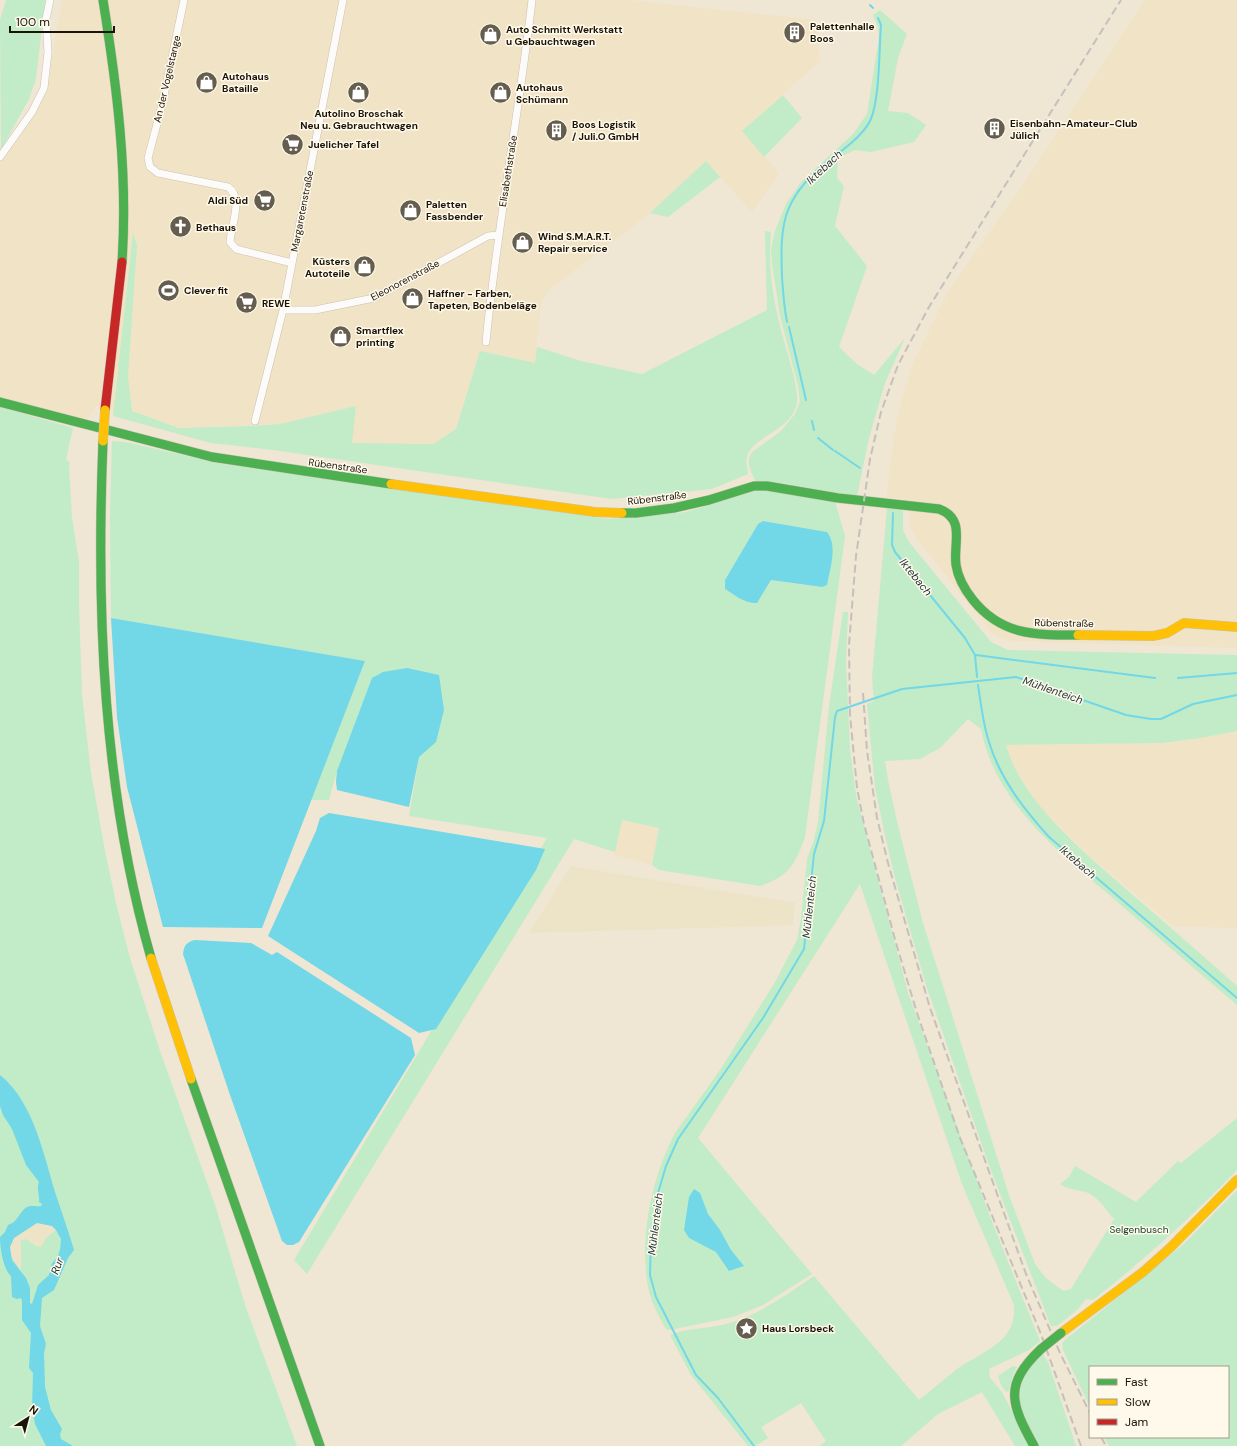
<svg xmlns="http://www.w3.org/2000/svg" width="1237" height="1446" font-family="'DM Sans',sans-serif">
	<rect width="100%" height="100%" fill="#efe6d4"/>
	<path fill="#f1e3c5" d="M62,0H627L817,20L820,61L742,131L779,173L752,212L706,161L650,213L549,290L541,302L535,363L480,351L456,428L433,444L351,443L356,406L280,424L179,428L97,406L85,421L0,398V164L47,89Z
		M1145,0H1237V648L1012,641L1002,638L991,632L916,538L910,527V500L886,497L893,442L901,402L914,361L949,290L1022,186Z
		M1237,731V928L1173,926L1092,858L1045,813L1027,788L1009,755L1006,745L1170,743Z
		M622,820L659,828L652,865L614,855Z"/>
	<path fill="#c1ecc7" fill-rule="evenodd" d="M6,0H45L36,79L29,99L1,150L0,20Z
		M880,10L907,34L898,58L888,111L908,113L926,125L914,142L871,152L855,150L838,158L837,178L844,186L835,226L867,266L839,347L857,364L874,375L905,338L885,383L869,438L857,496L781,483L756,482C751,471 745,463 752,452L780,432L795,414L800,401L798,386L780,316L772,263L771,250L775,231L786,204L801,182L853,134L867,114L879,37L878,27L873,15Z
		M783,95L802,118L764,157L742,131Z
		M706,161L720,177L668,217L650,213Z
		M765,231L771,232C768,263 772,295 780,326C784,344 799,385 797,402C793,431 752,436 747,457C745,463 748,468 748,474L712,489L612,499L273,450L211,443L113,416L133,233L137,245L128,376L132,411L179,428L248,426L280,424L356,406L352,443L433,444L456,429L480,351L535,363L537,347L581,361L642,374L767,310Z
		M0,407L73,428L66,459L70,463L69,468L72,518L79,562V605L82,695L91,773L105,851L116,903L130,958L160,1051L215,1205L246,1308L297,1446H0Z
		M112,441L125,442L223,464L609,519L686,512L762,489L835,501L845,536L805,837C795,865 789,876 760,886L659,870L652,865L659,828L622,820L615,852L574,839L307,1274L294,1260L547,838L409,816L419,757L424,753L337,771L329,800H311L365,661L111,618L110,516ZM764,521L827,532L822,587L771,580L757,603H749L725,589V580L758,524Z
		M887,508L903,510V530L909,542L991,642L1008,650L1237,655V731L1206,737L1164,743L1006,745C1023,805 1089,856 1134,896C1169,926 1203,956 1237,986V1005C1198,972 1160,939 1122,906C1065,856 996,807 981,729L968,719L940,748L920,759L885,761L888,780L898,826L923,923L1009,1195L1035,1264L1046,1278L1063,1291L1071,1289L1114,1219C1107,1211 1101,1201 1092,1195C1083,1189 1069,1191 1060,1184L1069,1177L1075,1166L1136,1202L1178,1161L1181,1163L1237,1118V1170L1235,1172C1190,1218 1144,1260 1093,1300L1086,1299L1078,1309L1057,1326H1051L989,1165L926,985L895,878L884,831L875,787L867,704L874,701L872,678Z
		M843,612H848L846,662L850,749L856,796L908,993L994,1227L1040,1341L1029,1350L989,1369L990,1378L1002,1392L1030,1446H1015L982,1392L938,1414L901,1446H819L826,1441L801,1403L761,1427L768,1438L755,1446H748L691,1375L670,1335C687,1328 704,1329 722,1325C756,1317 786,1295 814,1276L919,1400C932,1390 944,1379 957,1369C983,1351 1017,1343 1014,1305L962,1184L860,884L698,1138L812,1274L763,1305L733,1317L670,1330L666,1329C658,1315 651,1302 648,1287C639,1237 652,1177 675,1133L720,1070L774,984L797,940L801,919L807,859L814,840L818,822L829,706Z
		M1237,1190V1446H1109L1104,1437H1228V1367H1090V1407L1063,1350L1062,1343L1065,1340L1184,1244Z
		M1042,1353L1048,1362L1076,1446H1039C1017,1407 1008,1389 1042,1353Z
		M1013,1366L1017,1367L1013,1375L1009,1391L1006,1392L1001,1385L998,1376Z"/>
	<path fill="#ede4c7" d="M571,866L795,903L793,925L529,933Z
		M37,1223L52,1226L56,1230L47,1237L41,1247L36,1246L26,1239L21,1241C20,1251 23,1261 20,1270L10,1254V1247L14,1238Z"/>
	<path fill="#72d7e6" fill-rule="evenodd" d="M763,521L827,532C838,546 830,568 827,585L822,587L771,580L757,603C745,604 735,595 725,589V580L758,524Z
		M111,618L365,661L262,928L163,927L127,787L117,717Z
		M407,668L439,675L444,710L436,742L419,757L409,807L337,790L336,782L337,771L372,678L383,672Z
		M329,813L545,849L536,870L436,1029L419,1033L268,936L316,831L320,818Z
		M195,940L251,943L272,955L277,952L411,1038L415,1055L299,1242L293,1245H287L282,1241L230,1095L183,954C184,946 186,942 195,940Z
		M0,1075C35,1103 44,1158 57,1198C63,1216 69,1233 74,1250L68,1258L54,1290L42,1298L40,1326L46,1344L44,1353L45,1387L51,1410L62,1429L60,1434L61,1439L73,1446H46L35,1424L32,1408L33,1373L29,1368L31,1333L22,1320V1301L21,1298L17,1299L12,1297L11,1276C3,1269 0,1248 0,1237L5,1232L8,1225C18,1222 19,1212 27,1207C32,1205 36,1207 41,1206L42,1204L39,1202C40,1195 36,1189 39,1182L26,1165L12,1129L3,1115L0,1106ZM37,1223L52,1226L56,1230L61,1239L60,1250L57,1258L52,1263L49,1275L38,1285L32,1304L30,1303V1288L26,1278L12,1260L10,1247L14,1238Z
		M694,1189L700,1193L708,1214L720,1230L731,1250L744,1266L729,1271L716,1252L689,1238L684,1230L689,1197Z"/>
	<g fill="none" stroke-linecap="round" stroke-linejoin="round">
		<path stroke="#72d7e6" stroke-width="2" d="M870,5L873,8
			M787,322C784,307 783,292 782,277C780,225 782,200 824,164C839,153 862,137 870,121C880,100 879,49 881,25L878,18
			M789,327L806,400
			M812,421L814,430
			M818,438L833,450
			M835,451L860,468
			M893,513L892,545L895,552L965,638L975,655L977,677
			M976,655L1155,678
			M1178,678L1237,673
			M978,685C981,704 983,724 989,742C1000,779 1024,809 1049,837L1237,998
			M754,1446L718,1398L696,1375L656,1297L650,1275L651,1240L658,1193L666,1166L678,1139L763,1018L804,949L814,854L824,821L835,717L837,711L902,689L1016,677L1126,715L1151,719H1161L1193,704L1237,695"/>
		<defs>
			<path id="street" d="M184,0L162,105L148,158L150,167L158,173L228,187C244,198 231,225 230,242L236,249L292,263
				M0,157L32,112L44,88L48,52L46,19L50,0
				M283,310H315L374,298L488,236L499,235
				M486,342C497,227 519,114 532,0
				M255,421L283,310L343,0"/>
			<path id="fast" d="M103,0C117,87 128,173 122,262
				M0,402L212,457L391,484
				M103,441C96,614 103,790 151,958
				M622,513H636L674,508L709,500L754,486H767L838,498L939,509C966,519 953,543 956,565C958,578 965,590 973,600C1002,636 1036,635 1078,635
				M191,1079L320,1446
				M1034,1446C1011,1404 1003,1385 1041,1349"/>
			<path id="slow" d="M391,484L595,512L622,513
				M1078,635L1153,636L1167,633L1184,623L1237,627
				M151,958L191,1079
				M1061,1333L1143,1272L1171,1247L1237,1180"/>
			<path id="jam" d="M105,410L122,262"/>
		</defs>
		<use href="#street" stroke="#cac2b4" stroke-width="8"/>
		<use href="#fast" stroke="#cac2b4" stroke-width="10"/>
		<use href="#slow" stroke="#cac2b4" stroke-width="10"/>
		<use href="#jam" stroke="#cac2b4" stroke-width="10"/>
		<use href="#street" stroke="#fdfbf9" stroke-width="7"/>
		<use href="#fast" stroke="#4caf50" stroke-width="9"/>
		<use href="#slow" stroke="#ffc107" stroke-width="9"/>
		<use href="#jam" stroke="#c62828" stroke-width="9"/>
		<path stroke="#c4c1bd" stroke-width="2" stroke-dasharray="8 4" stroke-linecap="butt" d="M863,693L867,751L877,818L888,863L930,1008L1026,1274L1060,1353L1090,1413
			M1101,1437L1106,1446
			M1081,1446L1041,1334L960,1138L917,1013L896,943L864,824L857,788L850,715L849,645L856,556L870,459L881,412L898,365L929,307L1121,0"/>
		<defs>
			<path id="fast-bridge" d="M1041,1349L1061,1333"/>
			<path id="slow-bridge" d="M103,441L105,410"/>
		</defs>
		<use href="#fast-bridge" stroke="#cac2b4" stroke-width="10" stroke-linecap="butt"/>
		<use href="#slow-bridge" stroke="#cac2b4" stroke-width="10" stroke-linecap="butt"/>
		<use href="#fast-bridge" stroke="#4caf50" stroke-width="9"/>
		<use href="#slow-bridge" stroke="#ffc107" stroke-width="9"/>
	</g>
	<defs>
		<symbol id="building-disc" viewBox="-11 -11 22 22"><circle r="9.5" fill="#655e4f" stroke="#fff9eb"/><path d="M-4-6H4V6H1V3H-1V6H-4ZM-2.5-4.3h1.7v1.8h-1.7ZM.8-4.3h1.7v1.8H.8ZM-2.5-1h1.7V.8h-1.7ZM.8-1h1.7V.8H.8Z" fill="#fff"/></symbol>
		<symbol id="shop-disc" viewBox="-11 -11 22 22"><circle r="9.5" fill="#655e4f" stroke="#fff9eb"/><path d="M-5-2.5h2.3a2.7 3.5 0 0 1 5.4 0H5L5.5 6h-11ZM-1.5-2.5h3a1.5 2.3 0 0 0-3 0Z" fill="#fff"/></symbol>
		<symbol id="supermarket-disc" viewBox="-11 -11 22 22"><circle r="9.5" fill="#655e4f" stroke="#fff9eb"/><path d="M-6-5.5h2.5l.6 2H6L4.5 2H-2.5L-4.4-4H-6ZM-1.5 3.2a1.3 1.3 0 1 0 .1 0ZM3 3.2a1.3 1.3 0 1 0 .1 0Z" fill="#fff"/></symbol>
		<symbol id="church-disc" viewBox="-11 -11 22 22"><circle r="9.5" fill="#655e4f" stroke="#fff9eb"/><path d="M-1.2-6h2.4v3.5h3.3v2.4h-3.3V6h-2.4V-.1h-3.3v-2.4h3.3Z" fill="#fff"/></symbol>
		<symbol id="stadium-disc" viewBox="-11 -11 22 22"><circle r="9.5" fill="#655e4f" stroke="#fff9eb"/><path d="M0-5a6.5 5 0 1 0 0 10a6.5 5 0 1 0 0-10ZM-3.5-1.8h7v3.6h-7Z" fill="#fff"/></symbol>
		<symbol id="sight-disc" viewBox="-11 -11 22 22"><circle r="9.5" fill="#655e4f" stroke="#fff9eb"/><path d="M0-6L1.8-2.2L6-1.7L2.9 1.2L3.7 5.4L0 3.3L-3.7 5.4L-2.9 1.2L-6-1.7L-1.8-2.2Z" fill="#fff"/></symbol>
	</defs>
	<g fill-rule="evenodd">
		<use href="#building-disc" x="782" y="20" width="25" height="25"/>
		<use href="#shop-disc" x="478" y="22" width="25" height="25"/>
		<use href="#shop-disc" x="194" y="70" width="25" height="25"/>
		<use href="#shop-disc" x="346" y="80" width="25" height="25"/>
		<use href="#shop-disc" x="488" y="80" width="25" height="25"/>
		<use href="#building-disc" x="982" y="116" width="25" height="25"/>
		<use href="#building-disc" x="544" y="118" width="25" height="25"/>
		<use href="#supermarket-disc" x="280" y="132" width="25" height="25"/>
		<use href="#supermarket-disc" x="252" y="188" width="25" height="25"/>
		<use href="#shop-disc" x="398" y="198" width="25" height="25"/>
		<use href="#church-disc" x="168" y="214" width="25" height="25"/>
		<use href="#shop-disc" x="510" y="230" width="25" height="25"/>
		<use href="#shop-disc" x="352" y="254" width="25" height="25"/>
		<use href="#stadium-disc" x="156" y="278" width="25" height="25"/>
		<use href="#shop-disc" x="400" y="286" width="25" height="25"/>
		<use href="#supermarket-disc" x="234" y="290" width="25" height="25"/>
		<use href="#shop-disc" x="328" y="324" width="25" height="25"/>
		<use href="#sight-disc" x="734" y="1316" width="25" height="25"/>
	</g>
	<g text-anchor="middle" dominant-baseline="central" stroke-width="3" stroke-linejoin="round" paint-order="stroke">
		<g font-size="10" font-weight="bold" fill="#1a1408" stroke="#fff9eb" text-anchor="start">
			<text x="810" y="26">Palettenhalle<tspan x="810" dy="12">Boos</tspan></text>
			<text x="506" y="29">Auto Schmitt Werkstatt<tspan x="506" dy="12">u Gebauchtwagen</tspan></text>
			<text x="222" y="76">Autohaus<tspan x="222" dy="12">Bataille</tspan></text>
			<text x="516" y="87">Autohaus<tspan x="516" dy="12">Schümann</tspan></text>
			<text x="359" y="113" text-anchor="middle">Autolino Broschak<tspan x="359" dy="12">Neu u. Gebrauchtwagen</tspan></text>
			<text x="1010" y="123">Eisenbahn-Amateur-Club<tspan x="1010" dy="12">Jülich</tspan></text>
			<text x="572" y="124">Boos Logistik<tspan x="572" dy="12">/ Juli.O GmbH</tspan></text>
			<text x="308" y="144">Juelicher Tafel</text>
			<text x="248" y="200" text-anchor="end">Aldi Süd</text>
			<text x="426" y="204">Paletten<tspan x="426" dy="12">Fassbender</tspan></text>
			<text x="196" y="227">Bethaus</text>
			<text x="538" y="236">Wind S.M.A.R.T.<tspan x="538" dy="12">Repair service</tspan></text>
			<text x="350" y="261" text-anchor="end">Küsters<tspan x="350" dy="12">Autoteile</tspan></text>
			<text x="184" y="290">Clever fit</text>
			<text x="428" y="293">Haffner - Farben,<tspan x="428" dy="12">Tapeten, Bodenbeläge</tspan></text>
			<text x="262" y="303">REWE</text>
			<text x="356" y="330">Smartflex<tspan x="356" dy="12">printing</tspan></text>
			<text x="762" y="1328">Haus Lorsbeck</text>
		</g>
		<g font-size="10" fill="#1a1408" stroke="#fff9eb">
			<text transform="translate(167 79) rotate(-77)">An der Vogelstange</text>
			<text transform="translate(508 171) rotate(-81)">Elisabethstraße</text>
			<text transform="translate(302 211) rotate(-79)">Margaretenstraße</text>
			<text transform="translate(405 280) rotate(-28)">Eleonorenstraße</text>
			<text transform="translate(338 466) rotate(8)">Rübenstraße</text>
			<text transform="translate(657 498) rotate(-7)">Rübenstraße</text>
			<text transform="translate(1064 623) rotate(1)">Rübenstraße</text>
		</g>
		<g font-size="10" fill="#19432c" stroke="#fff9eb">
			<text x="1139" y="1229">Selgenbusch</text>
		</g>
		<g font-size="11" font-style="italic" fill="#1e363b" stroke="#fff9eb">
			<text transform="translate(824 167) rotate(-43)">Iktebach</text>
			<text transform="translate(916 577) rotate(51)">Iktebach</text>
			<text transform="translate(1053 690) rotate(19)">Mühlenteich</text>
			<text transform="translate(1078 862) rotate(41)">Iktebach</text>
			<text transform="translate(809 907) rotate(-84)">Mühlenteich</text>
			<text transform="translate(655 1224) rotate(-83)">Mühlenteich</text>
			<text transform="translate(57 1266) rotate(-69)">Rur</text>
		</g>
	</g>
	<rect x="1089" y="1366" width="140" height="72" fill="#fff9eb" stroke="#a39d90"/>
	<rect x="1097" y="1379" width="20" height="6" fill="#4caf50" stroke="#a39d90"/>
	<text x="1125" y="1386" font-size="12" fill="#1a1408">Fast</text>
	<rect x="1097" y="1399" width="20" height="6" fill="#ffc107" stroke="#a39d90"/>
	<text x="1125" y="1406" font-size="12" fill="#1a1408">Slow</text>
	<rect x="1097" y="1419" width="20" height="6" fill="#c62828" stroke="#a39d90"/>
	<text x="1125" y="1426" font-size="12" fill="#1a1408">Jam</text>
	<g transform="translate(28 1418) rotate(36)" stroke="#fff9eb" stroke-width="3" paint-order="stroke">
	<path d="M0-3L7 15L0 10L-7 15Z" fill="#1a1408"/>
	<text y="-6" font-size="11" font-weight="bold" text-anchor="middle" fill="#1a1408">N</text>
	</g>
	<path d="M10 26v6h104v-6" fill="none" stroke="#1a1408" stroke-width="2"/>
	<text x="16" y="26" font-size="12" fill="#1a1408" stroke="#fff9eb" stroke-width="3" paint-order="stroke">100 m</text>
</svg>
